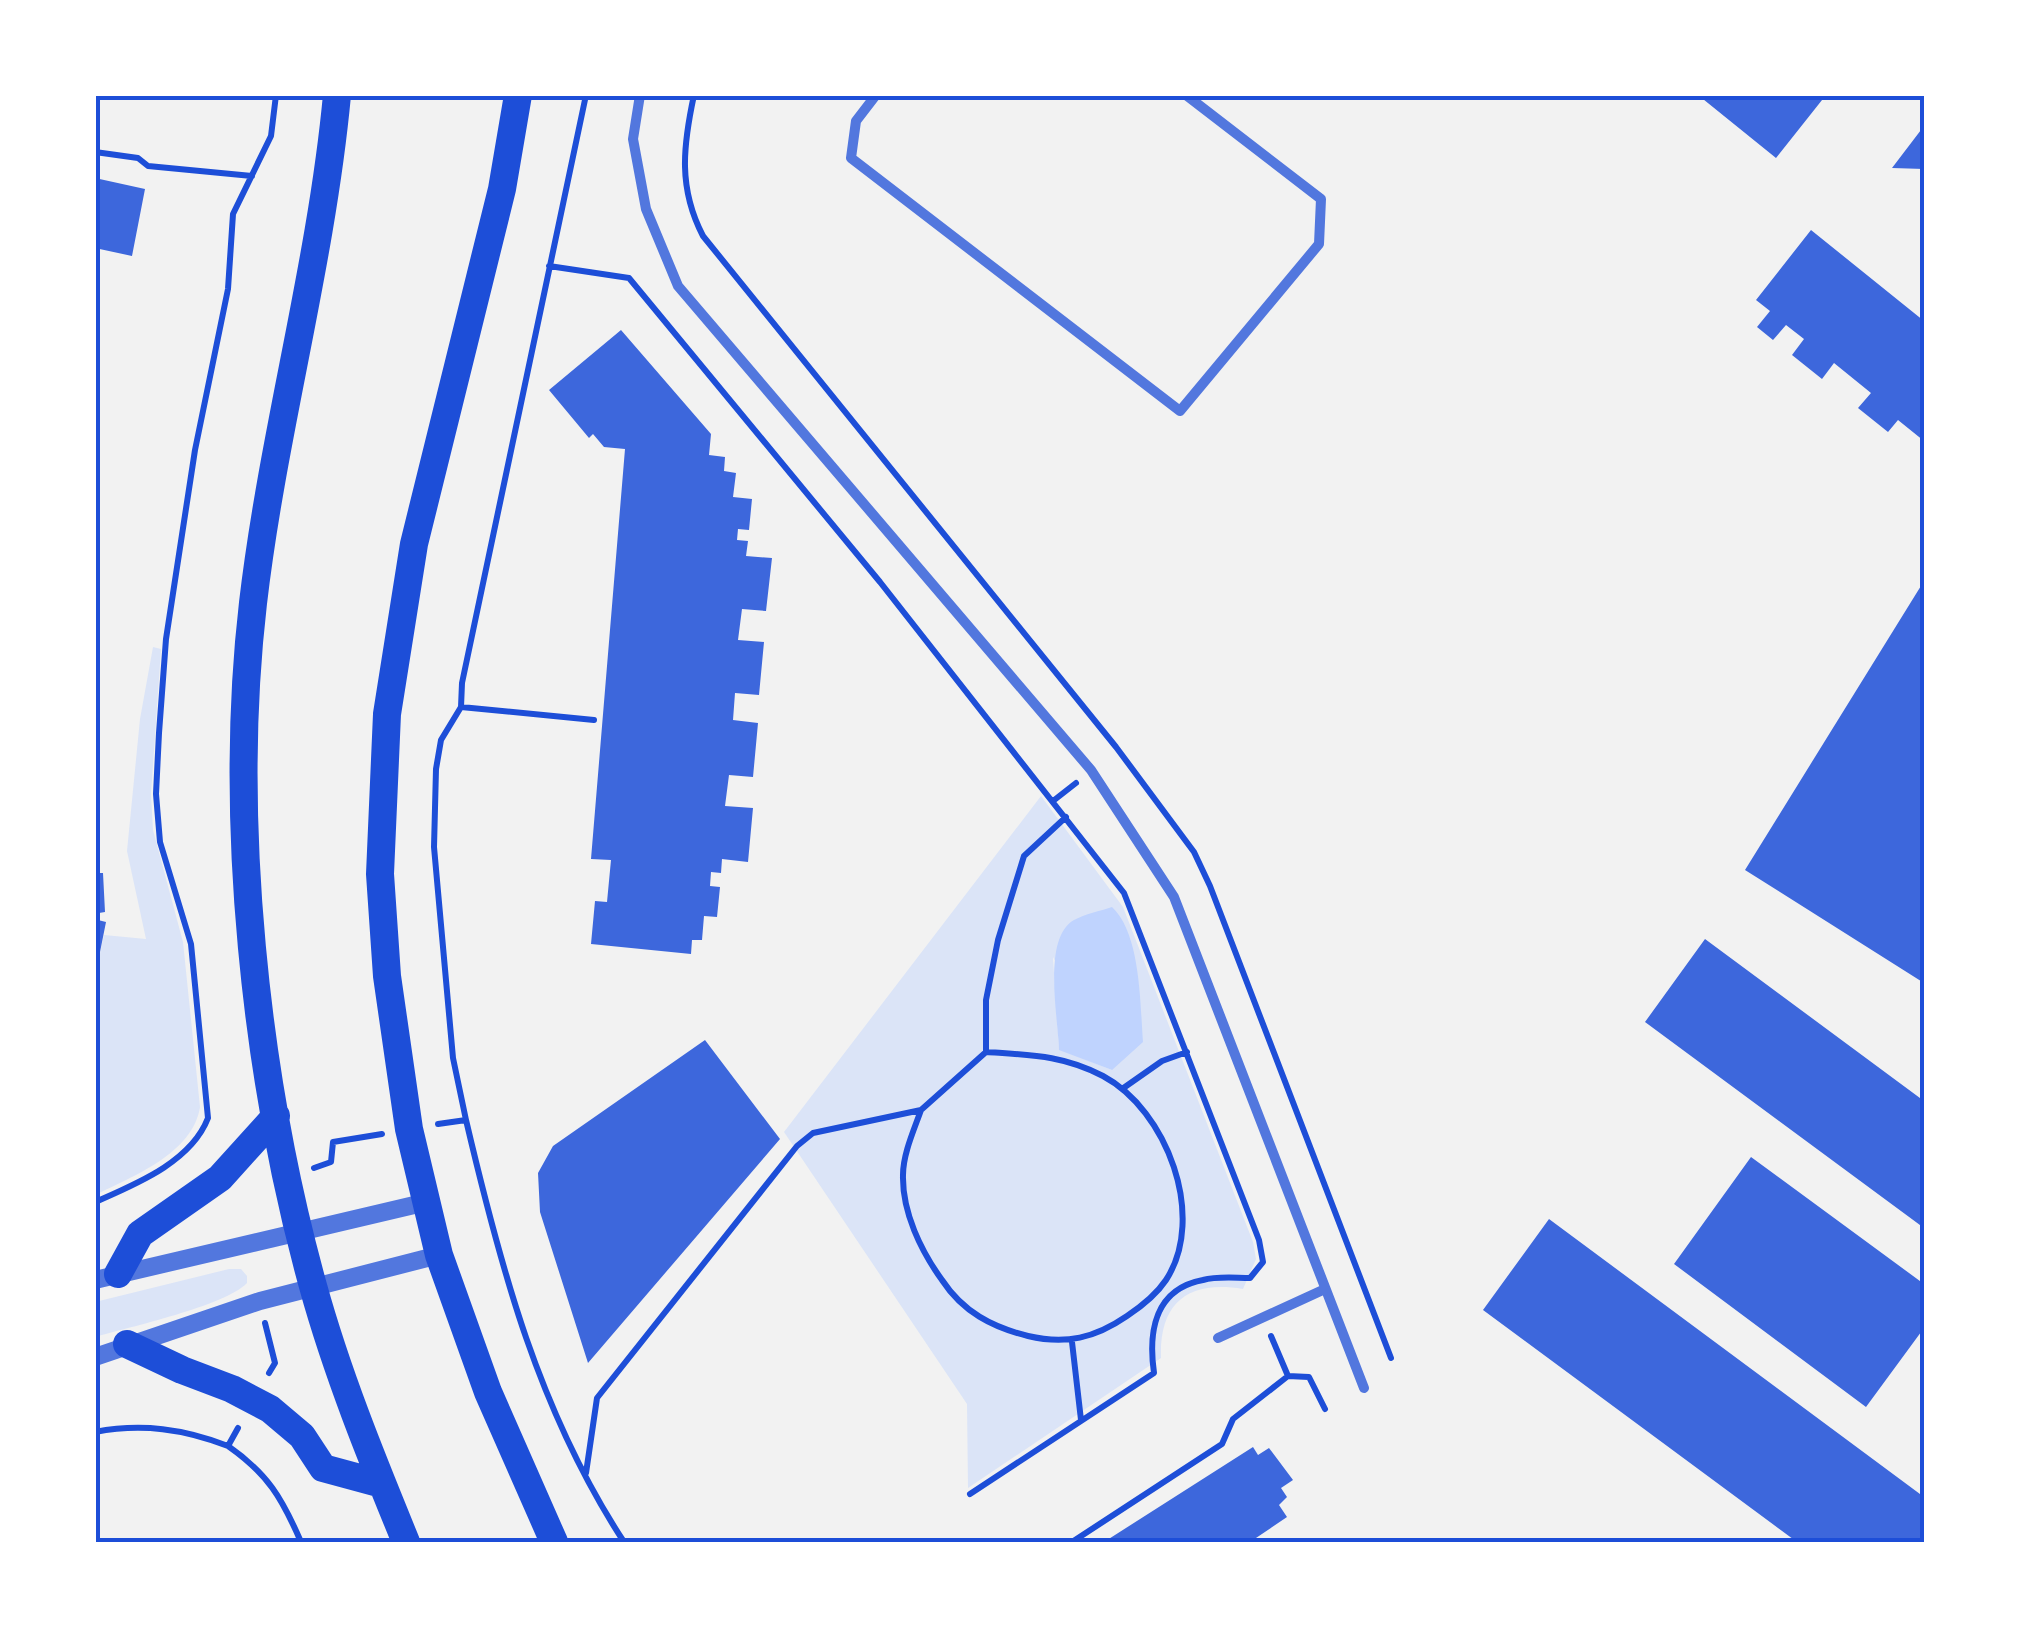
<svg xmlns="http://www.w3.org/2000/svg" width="2019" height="1637" font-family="Cabin,sans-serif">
	<rect width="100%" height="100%" fill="#f2f2f2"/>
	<path fill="#dbe4f7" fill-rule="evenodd" d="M153,647L161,649L151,794L153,830L183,942L200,1107C193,1153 134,1176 95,1195V956L99,957L104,935L146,939L127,851L140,719Z
		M1041,796L1123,907L1253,1242L1256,1259L1243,1289C1189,1280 1159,1302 1161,1358L968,1488L967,1404L784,1132ZM1053,957L1112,1070L1059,1049Z
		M229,1269H241L247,1276V1283C225,1306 129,1327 95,1337V1302Z"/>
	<path fill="#bfd3fe" d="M1112,907C1141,934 1140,1004 1143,1042L1112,1070L1059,1050C1058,1016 1042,938 1074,920C1085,914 1100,911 1112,907Z"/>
	<path fill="#3d67dc" d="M1698,95H1826L1776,158Z
		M1924,126V169L1892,168Z
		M95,178L145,189L132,256L95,248Z
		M1811,230L1924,321V441L1898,420L1888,432L1858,408L1871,393L1834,363L1822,379L1792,355L1804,339L1786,325L1773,340L1757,327L1770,311L1756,300Z
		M621,330L711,434L709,455L725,457L724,471L736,473L733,497L752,499L749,530L738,529L737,540L748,541L746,556L772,558L766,611L742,609L738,640L764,642L759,695L735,693L733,720L758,723L753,777L729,775L725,806L753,808L748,862L722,859L721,873L711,872L710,886L720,887L717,917L704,916L702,940H692L691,954L591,944L595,901L607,902L611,860L591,859L625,449L604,447L593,434L589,438L549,390Z
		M1924,581V983L1745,870Z
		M95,873H103L105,912L99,913L98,920L106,922L99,957L95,956Z
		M1705,939L1924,1101V1228L1645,1022Z
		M705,1040L780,1139L588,1363L540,1212L538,1173L553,1146Z
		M1751,1157L1924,1284V1328L1866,1407L1674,1264Z
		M1549,1219L1924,1497V1542H1797L1483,1310Z
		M1253,1447L1258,1455L1269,1448L1293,1480L1281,1488L1287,1497L1279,1505L1287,1517L1250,1542H1104Z"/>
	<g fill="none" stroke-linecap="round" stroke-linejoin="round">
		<path stroke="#1d4ed8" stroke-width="6" d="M694,95C683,146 678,188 703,236L1116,747L1194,852L1210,886L1391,1358
			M95,152L138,158L148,166L252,176
			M549,266L629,278L880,582L1124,893L1259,1240L1263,1262L1250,1278C1235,1278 1217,1276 1203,1280C1155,1289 1148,1331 1154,1373L970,1494
			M461,707L594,720
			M1053,801L1076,783
			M986,1052V1000L998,940L1024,856L1066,817
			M1122,1089L1162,1061L1187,1052
			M466,1120C501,1269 539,1412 624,1542
			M438,1124L466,1120L453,1058L434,847L436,769L441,740L461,707L462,683L586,95
			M314,1168L331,1162L333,1142L382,1134
			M95,1202C136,1184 191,1162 208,1118L191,944L160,842L156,794L159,733L166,639L195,450L228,289L233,214L271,136L276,95
			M265,1323L275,1363L269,1373
			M1271,1336L1288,1376
			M1072,1342L1081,1420
			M238,1428L228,1446C268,1474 282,1498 301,1542
			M95,1432C142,1423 184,1429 228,1446
			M586,1473L597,1398L797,1146L813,1133L921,1110L986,1052C1030,1055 1063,1055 1103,1076C1167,1110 1207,1217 1166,1280C1156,1295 1142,1306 1127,1316C1095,1338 1066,1345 1028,1336C992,1327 963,1312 942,1280C921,1251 902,1212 903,1175C903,1154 914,1130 921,1110
			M1072,1542L1222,1444L1233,1419L1288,1376L1309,1377L1325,1409"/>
		<path stroke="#5277de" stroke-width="10" d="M640,95L633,139L646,209L678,286L1091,770L1174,897L1364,1388
			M876,95L856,121L851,158L1180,411L1319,244L1321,199L1186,95
			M1218,1338L1325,1289"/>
		<path stroke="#5277de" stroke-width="18" d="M95,1280L427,1202
			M95,1357L260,1301L439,1255"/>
		<path stroke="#1d4ed8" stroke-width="28" d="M337,95C321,266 273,432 253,603C228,818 255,1077 313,1286C337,1373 372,1459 406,1542
			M518,95L502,189L414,544L387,714L380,874L387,976L409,1129L439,1255L488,1392L554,1542
			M118,1274L140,1234L220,1178L276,1116
			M127,1344L182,1370L232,1389L270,1409L302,1436L323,1468L382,1484"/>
	</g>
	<rect width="2019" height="1637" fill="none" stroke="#ffffff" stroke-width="195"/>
	<rect x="98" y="98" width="1824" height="1442" fill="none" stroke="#1d4ed8" stroke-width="4"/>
</svg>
